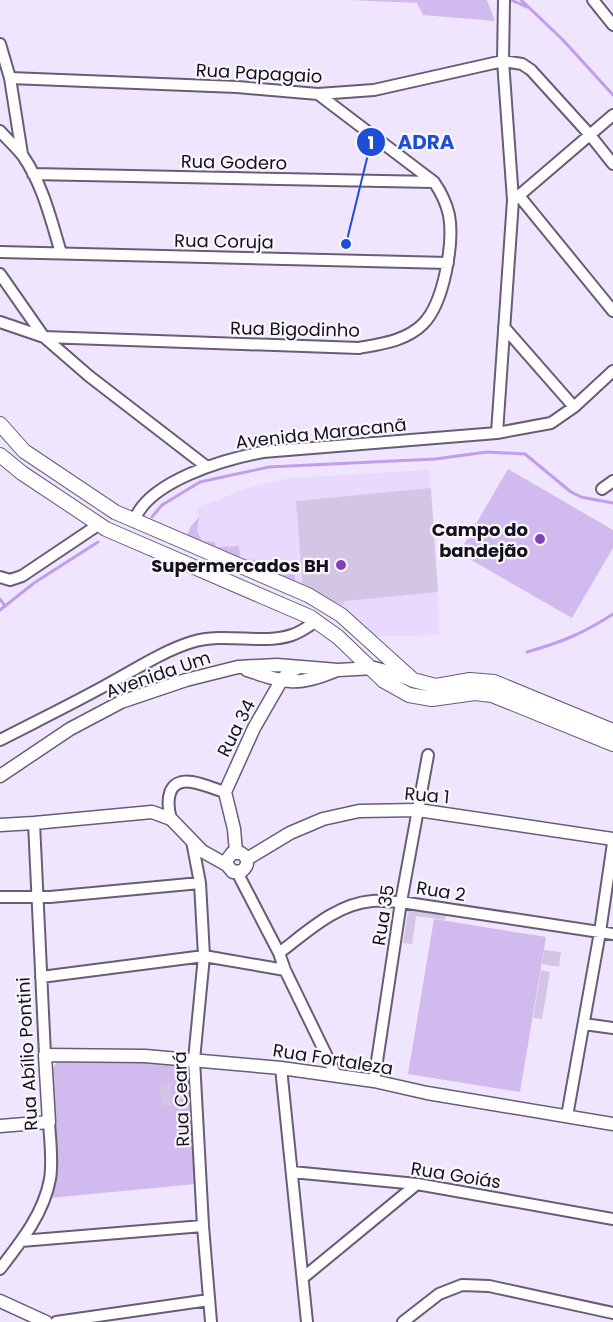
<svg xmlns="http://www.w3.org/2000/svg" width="613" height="1322" font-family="Poppins,sans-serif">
	<rect width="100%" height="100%" fill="#f0e5fe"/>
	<path fill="#e9d9fe" d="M429,470L440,635L372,637L187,535L191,526L199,517L196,508L254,486L290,478Z"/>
	<path fill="#d1bbee" d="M349,0H487L495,21L423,15L417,3Z
		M508,469L613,530V548L572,618L459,553Z
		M199,517L197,531L202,541L215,542L216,547L239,546L240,558L255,560V564L272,563L274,575L295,574V584L189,538L187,535L191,526Z
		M434,919L546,937L520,1092L408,1074Z
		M64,1057L184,1064L189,1073V1110L196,1184L50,1198L53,1187L52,1071L56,1063Z"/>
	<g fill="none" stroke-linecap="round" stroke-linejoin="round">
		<path stroke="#c19deb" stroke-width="3" d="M511,0L527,7
			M521,0L563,40L613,95
			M152,517L162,505L200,482L269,467L435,459L487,452L525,454L571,492L581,497L613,503
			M0,599L5,606
			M0,610L34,583L98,542
			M527,652C562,642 582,634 613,614"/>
	</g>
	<path fill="#d3c6e4" d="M431,488L438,592L345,601L343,605L303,589L296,501Z
		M412,908L447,912L445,920L416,916L412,944L403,943L408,912Z
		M544,950L561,952L559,967L542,964Z
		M541,970L550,972L542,1019L533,1018Z
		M170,1082L172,1105L163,1106L159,1090H161V1084Z"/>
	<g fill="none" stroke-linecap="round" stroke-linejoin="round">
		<defs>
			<path id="minor" d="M593,0L613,25
				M0,44L10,78L22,154
				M10,78L237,87L318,94L374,90L503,61L522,64L531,70L590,135L613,164
				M0,131C7,139 16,147 23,156C43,185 51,220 61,253
				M33,174L433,182
				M520,197L613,311
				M515,199L613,115
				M0,252L448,263
				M0,274L44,337
				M0,322L44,337L89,376L207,467
				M504,327L574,407
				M44,337L359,348C381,344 406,341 423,324C444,303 454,243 449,215C446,202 441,192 434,182L318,94
				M497,433L513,200L503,61L504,0
				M602,489L613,481
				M134,521C148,481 225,459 263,452L497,433L551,423L574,407L613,371
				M0,577L10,580L22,576L98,525
				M0,740C37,721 74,703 110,683C136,669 163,651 192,642C226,632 262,645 292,635C301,632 308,627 316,621
				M171,819C166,801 167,778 192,782C204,784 214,789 225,792
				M34,823L45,1055
				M192,841L200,883L204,956L194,1060L203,1226L211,1322
				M237,872L279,953L285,970L336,1075
				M0,897H50L200,883
				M279,953C307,932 336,904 372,901C381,900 392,902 401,902L613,934
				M41,977L204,956L285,970
				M584,1024L613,1028
				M281,1068L307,1322
				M374,1081L401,902L428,755
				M567,1116L600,932L613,843
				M292,1172L417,1184L613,1219
				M21,1241L203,1226
				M0,1269C21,1242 44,1213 50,1179C53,1161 50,1140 49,1122
				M304,1277L417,1184
				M56,1322L209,1300
				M403,1322L439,1294L462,1285L489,1286L613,1313"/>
			<path id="tertiary" d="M247,670C286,683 297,687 337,670
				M0,776L70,729L121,702L186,680L238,667L277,665L338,670L374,668L390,672L411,680
				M0,825L34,823L152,812L171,819L202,851L227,865L233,872L242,871C249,865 249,858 241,853H232L227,860V865
				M236,852L234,829L225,792L254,728L281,681L288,673L299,667
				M247,859L290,833L323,819L359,811L418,810L613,839
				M0,1126L49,1122L45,1055L145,1056L281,1068L374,1081L427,1093L613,1124
				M0,1301L46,1322"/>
			<path id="secondary" d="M0,424L24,451L115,512L308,595L341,615L413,680L436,686L470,680L494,682L613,731
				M0,455L22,473L106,529L310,617L338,637L384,681L409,695L432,699L475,693L492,695L613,744"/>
		</defs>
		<use href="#minor" stroke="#685c76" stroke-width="14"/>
		<use href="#tertiary" stroke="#685c76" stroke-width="15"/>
		<use href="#secondary" stroke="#685c76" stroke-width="16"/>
		<use href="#minor" stroke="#fff" stroke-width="10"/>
		<use href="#tertiary" stroke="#fff" stroke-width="12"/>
		<use href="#secondary" stroke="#fff" stroke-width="14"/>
	</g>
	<g fill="#8042b8" stroke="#f9f7fd" stroke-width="2">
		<circle cx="540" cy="539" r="6"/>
		<circle cx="341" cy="565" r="6"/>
	</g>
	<g text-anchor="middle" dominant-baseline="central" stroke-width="4.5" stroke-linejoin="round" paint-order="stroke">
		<g font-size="18" fill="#15111b" stroke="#f9f7fd">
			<text transform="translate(259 73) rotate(3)">Rua Papagaio</text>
			<text transform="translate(234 162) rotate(1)">Rua Godero</text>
			<text transform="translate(224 241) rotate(1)">Rua Coruja</text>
			<text transform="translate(295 329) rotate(1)">Rua Bigodinho</text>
			<text transform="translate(321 433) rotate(-6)">Avenida Maracanã</text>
			<text transform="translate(158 674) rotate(-19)">Avenida Um</text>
			<text transform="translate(236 728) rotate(-63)">Rua 34</text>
			<text transform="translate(427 795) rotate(5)">Rua 1</text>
			<text transform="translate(441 891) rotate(9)">Rua 2</text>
			<text transform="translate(383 915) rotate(-81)">Rua 35</text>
			<text transform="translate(27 1054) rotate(-93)">Rua Abílio Pontini</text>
			<text transform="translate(333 1059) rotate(9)">Rua Fortaleza</text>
			<text transform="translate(181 1099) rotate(-92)">Rua Ceará</text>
			<text transform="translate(456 1175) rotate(9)">Rua Goiás</text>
		</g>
		<g font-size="18" font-weight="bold" fill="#15111b" stroke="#f9f7fd" text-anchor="end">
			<text x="528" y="529">Campo do<tspan x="528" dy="21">bandejão</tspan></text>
			<text x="329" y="565">Supermercados BH</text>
		</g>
	</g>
	<path fill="none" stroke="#1d4ed8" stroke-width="2" d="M346 244L371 142"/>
	<g fill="#1d4ed8" stroke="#f9f7fd" stroke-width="2">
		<circle cx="346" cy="244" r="6"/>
		<circle cx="371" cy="142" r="15"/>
	</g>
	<g font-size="18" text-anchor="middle" font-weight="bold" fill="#fff">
		<text x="371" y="149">1</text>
	</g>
	<g font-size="20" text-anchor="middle" font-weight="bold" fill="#1d4ed8" stroke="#f9f7fd" stroke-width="4.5" stroke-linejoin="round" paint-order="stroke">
		<text x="426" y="149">ADRA</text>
	</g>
</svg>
